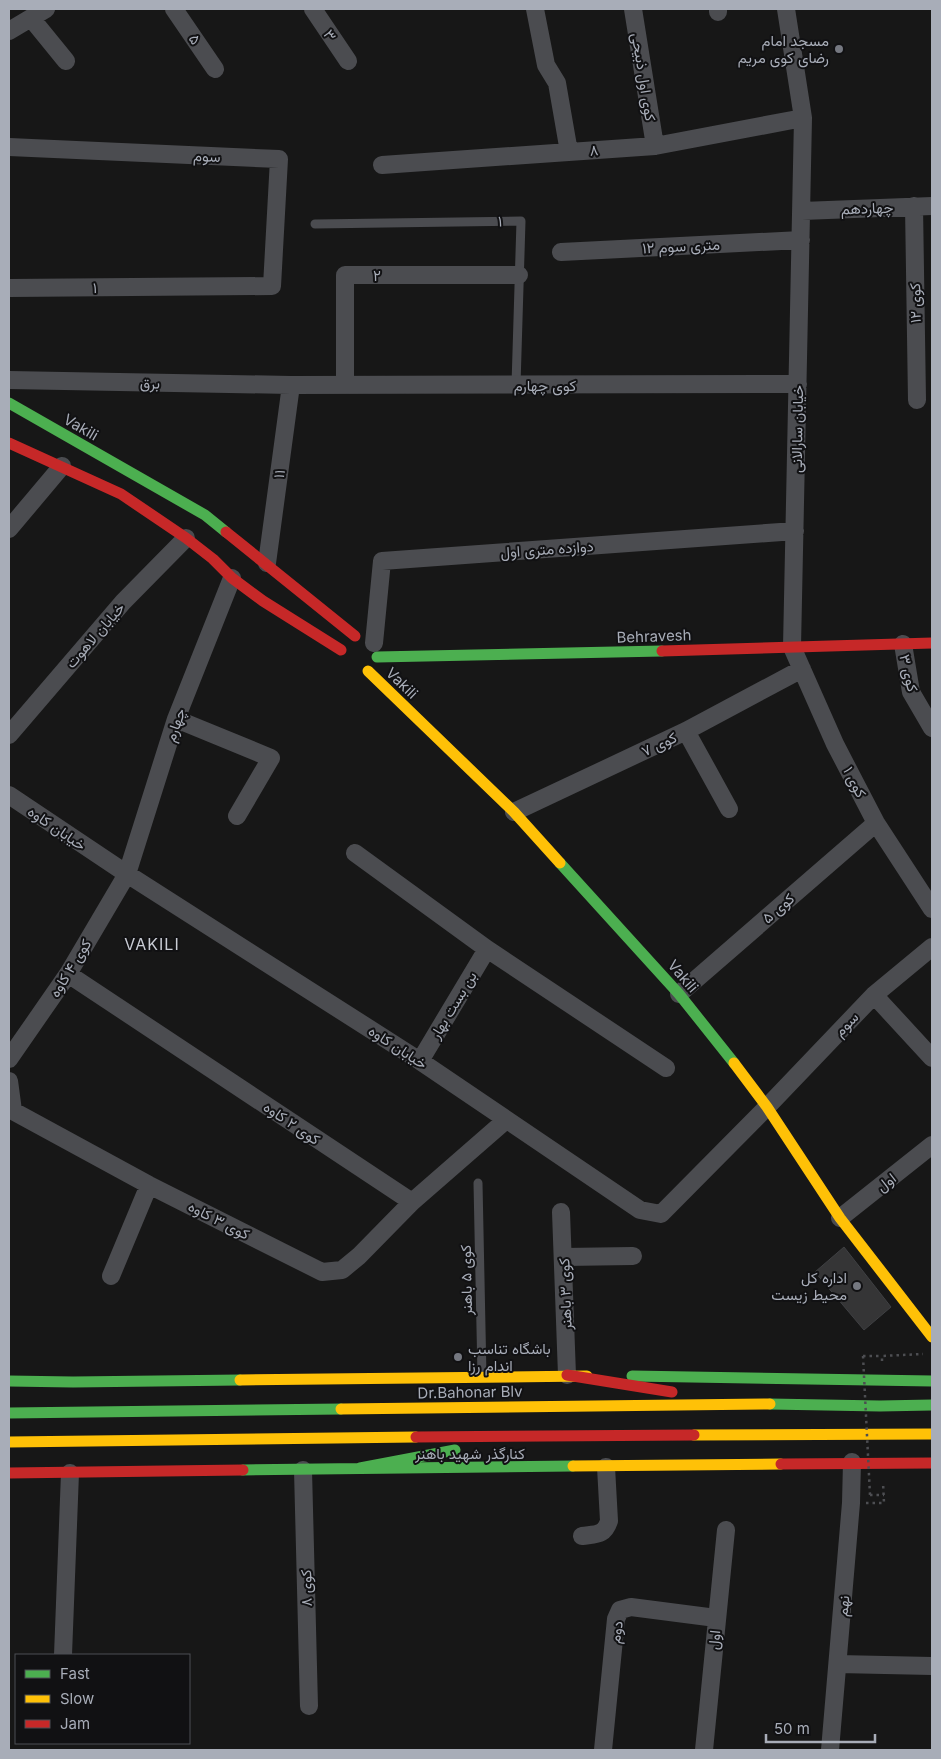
<svg xmlns="http://www.w3.org/2000/svg" width="941" height="1759" font-family="Inter,Vazirmatn,sans-serif">
	<rect width="100%" height="100%" fill="#171717"/>
	<path fill="#353536" stroke="#3f4043" d="M844,1247L891,1307L864,1330L815,1272Z"/>
	<g fill="none" stroke-linecap="round" stroke-linejoin="round">
		<path stroke="#4d4e52" stroke-width="2.5" stroke-dasharray="2.5 4" stroke-linecap="butt" d="M863,1356H882
			M882,1361V1356L923,1354
			M870,1495H884
			M866,1503H884L883,1482"/>
		<path stroke="#4b4c50" stroke-width="9" d="M315,224L521,221L516,385
			M478,1183L482,1376"/>
		<path stroke="#4b4c50" stroke-width="18" d="M174,9L215,69
			M313,9L348,61
			M535,9L546,65L557,83L569,152
			M633,9L655,146
			M718,9V12
			M786,9L803,118L792,647L835,744L876,823L932,909
			M31,18L66,61
			M9,31L46,9
			M9,147L279,159L272,286L9,288
			M382,165L655,146L803,118
			M914,206L917,400
			M802,211L932,206
			M561,252L801,240
			M9,380L291,385L798,384
			M345,385V275H519
			M9,529L62,466
			M267,563L291,385
			M374,643L382,561L795,531
			M903,644L911,692L932,728
			M176,719L271,758L237,816
			M686,731L729,809
			M9,735L123,602L186,538
			M9,795L127,874L420,1061L640,1210L661,1214L767,1107L874,995L932,947
			M514,812L686,731L802,669
			M355,853L487,949L666,1068
			M68,974L412,1202L506,1120
			M679,994L876,823
			M874,995L932,1058
			M9,1059L68,974L127,874L176,719L232,578
			M420,1061L487,949
			M9,1081L13,1111L149,1185L322,1272L342,1270L359,1256L412,1202
			M561,1212L567,1375
			M840,1218L932,1145
			M564,1257L633,1256
			M111,1276L149,1185
			M303,1470L309,1706
			M582,1536C596,1534 604,1536 609,1521L606,1467
			M63,1655L70,1473
			M838,1664L932,1666
			M603,1750L616,1619L620,1610L631,1607L716,1618
			M704,1750L726,1530
			M830,1750L851,1503L852,1462"/>
		<path stroke="#4caf50" stroke-width="11" d="M9,403L205,515L226,532
			M377,657L662,651
			M560,863L679,994L734,1063
			M632,1376L932,1381
			M9,1381L73,1382L240,1380
			M770,1404L880,1406L932,1405
			M9,1413L341,1409
			M360,1468L455,1450
			M243,1470L573,1466"/>
		<path stroke="#ffc107" stroke-width="11" d="M368,671L514,812L560,863
			M734,1063L767,1107L840,1218L932,1337
			M240,1380L587,1376
			M341,1409L770,1404
			M694,1435L932,1434
			M9,1442L416,1437
			M573,1466L781,1464"/>
		<path stroke="#c62828" stroke-width="11" d="M9,443L121,494L186,538L213,559L232,578L263,601L341,650
			M226,532L355,636
			M662,651L932,643
			M567,1375L672,1392
			M416,1437L694,1435
			M781,1464L932,1463
			M9,1473L243,1470"/>
		<path stroke="#4d4e52" stroke-width="2.5" stroke-dasharray="2.5 4" stroke-linecap="butt" d="M863,1356L870,1495"/>
	</g>
	<g fill="#757880" stroke="#111113" stroke-width="2">
		<circle cx="839" cy="49" r="5"/>
		<circle cx="857" cy="1286" r="5"/>
		<circle cx="458" cy="1357" r="5"/>
	</g>
	<g text-anchor="middle" dominant-baseline="central" stroke-width="4" stroke-linejoin="round" paint-order="stroke">
		<g font-size="15" fill="#a8adb8" stroke="#111113">
			<text transform="translate(330 35) rotate(56)">۳</text>
			<text transform="translate(195 39) rotate(56)">۵</text>
			<text transform="translate(644 77) rotate(81)">کوی اول ذبیحی</text>
			<text transform="translate(594 150) rotate(-4)">۸</text>
			<text transform="translate(207 156) rotate(3)">سوم</text>
			<text transform="translate(867 208) rotate(-2)">چهاردهم</text>
			<text transform="translate(500 221) rotate(-1)">۱</text>
			<text transform="translate(681 246) rotate(-3)">۱۲ متری سوم</text>
			<text x="377" y="275">۲</text>
			<text x="95" y="287">۱</text>
			<text transform="translate(915 303) rotate(-91)">کوی ۱۲</text>
			<text transform="translate(150 383) rotate(1)">برق</text>
			<text x="545" y="385">کوی چهارم</text>
			<text transform="translate(81 427) rotate(30)">Vakili</text>
			<text transform="translate(797 429) rotate(-89)">خیابان سارالانی</text>
			<text transform="translate(279 474) rotate(-82)">۱۱</text>
			<text transform="translate(547 549) rotate(-4)">دوازده متری اول</text>
			<text transform="translate(95 635) rotate(-49)">خیابان لاهوت</text>
			<text transform="translate(654 636) rotate(-2)">Behravesh</text>
			<text transform="translate(909 673) rotate(77)">کوی ۳</text>
			<text transform="translate(402 683) rotate(44)">Vakili</text>
			<text transform="translate(175 725) rotate(-71)">چهارم</text>
			<text transform="translate(659 744) rotate(-25)">کوی ۷</text>
			<text transform="translate(855 782) rotate(63)">کوی ۱</text>
			<text transform="translate(57 828) rotate(34)">خیابان کاوه</text>
			<text transform="translate(778 908) rotate(-41)">کوی ۵</text>
			<text transform="translate(70 968) rotate(-58)">کوی ۴ کاوه</text>
			<text transform="translate(683 976) rotate(49)">Vakili</text>
			<text transform="translate(453 1005) rotate(-59)">بن بست بهار</text>
			<text transform="translate(846 1024) rotate(-46)">سوم</text>
			<text transform="translate(398 1047) rotate(33)">خیابان کاوه</text>
			<text transform="translate(292 1123) rotate(34)">کوی ۲ کاوه</text>
			<text transform="translate(886 1182) rotate(-38)">اول</text>
			<text transform="translate(219 1220) rotate(27)">کوی ۳ کاوه</text>
			<text transform="translate(466 1280) rotate(-91)">کوی ۵ باهنر</text>
			<text transform="translate(565 1294) rotate(-92)">کوی ۳ باهنر</text>
			<text transform="translate(470 1392) rotate(-1)">Dr.Bahonar Blv</text>
			<text x="470" y="1453">کنارگذر شهید باهنر</text>
			<text transform="translate(306 1588) rotate(-91)">کوی ۸</text>
			<text transform="translate(843 1606) rotate(-85)">نهم</text>
			<text transform="translate(616 1632) rotate(-81)">دوم</text>
			<text transform="translate(714 1640) rotate(-85)">اول</text>
		</g>
		<g font-size="15" fill="#a8adb8" stroke="#111113" text-anchor="end">
			<text x="829" y="40">مسجد امام<tspan x="829" dy="17">رضای کوی مریم</tspan></text>
			<text x="847" y="1277">اداره کل<tspan x="847" dy="17">محیط زیست</tspan></text>
			<text x="468" y="1348" text-anchor="start">باشگاه تناسب<tspan x="468" dy="17">اندام رزا</tspan></text>
		</g>
		<g font-size="16" letter-spacing="1" fill="#c9ccd4" stroke="#111113">
			<text x="152" y="944">VAKILI</text>
		</g>
	</g>
	<rect width="941" height="1759" fill="none" stroke="#a8adb8" stroke-width="20"/>
	<rect x="15" y="1654" width="175" height="90" fill="#111113" stroke="#4d4f55"/>
	<rect x="25" y="1670" width="25" height="8" fill="#4caf50" stroke="#4d4f55"/>
	<text x="60" y="1679" font-size="15" fill="#a8adb8">Fast</text>
	<rect x="25" y="1695" width="25" height="8" fill="#ffc107" stroke="#4d4f55"/>
	<text x="60" y="1704" font-size="15" fill="#a8adb8">Slow</text>
	<rect x="25" y="1720" width="25" height="8" fill="#c62828" stroke="#4d4f55"/>
	<text x="60" y="1729" font-size="15" fill="#a8adb8">Jam</text>
	<path d="M766 1734v8h109v-8" fill="none" stroke="#a8adb8" stroke-width="2.5"/>
	<text x="774" y="1734" font-size="15" fill="#a8adb8" stroke="#111113" stroke-width="4" paint-order="stroke">50 m</text>
</svg>
